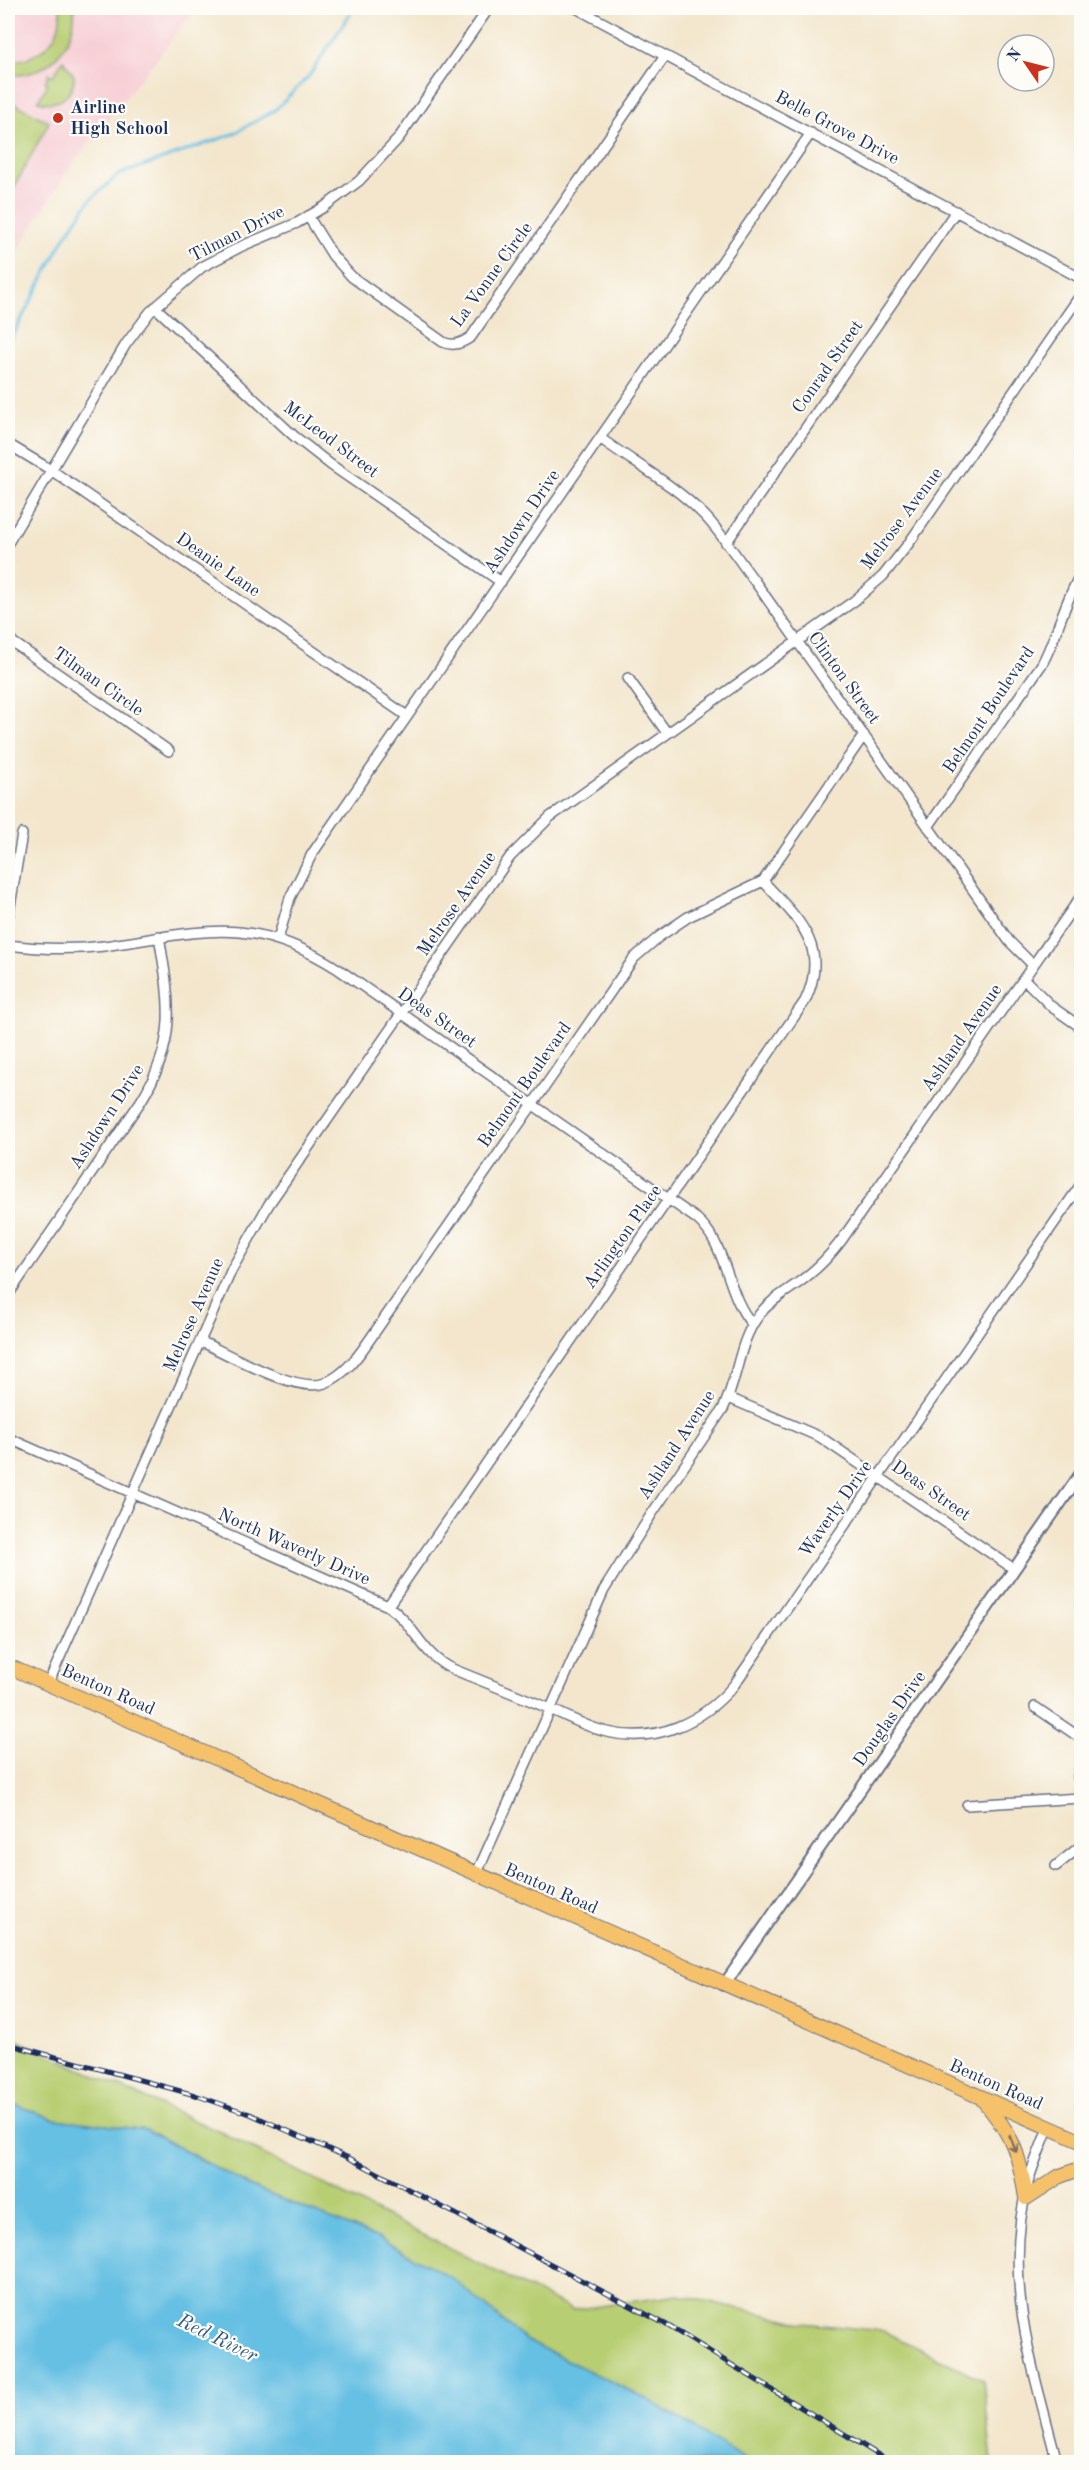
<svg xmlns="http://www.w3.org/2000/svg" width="1089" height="2470" font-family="'Old Standard TT',serif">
	<rect width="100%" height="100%" fill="#fdfcf7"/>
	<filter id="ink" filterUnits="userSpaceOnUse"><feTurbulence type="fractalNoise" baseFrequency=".0167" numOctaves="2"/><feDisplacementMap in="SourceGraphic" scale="12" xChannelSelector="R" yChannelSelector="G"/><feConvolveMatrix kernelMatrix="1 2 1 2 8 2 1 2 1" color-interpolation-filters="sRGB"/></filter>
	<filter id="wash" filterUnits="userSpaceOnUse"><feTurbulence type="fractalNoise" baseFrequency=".008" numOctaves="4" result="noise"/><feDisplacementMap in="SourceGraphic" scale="24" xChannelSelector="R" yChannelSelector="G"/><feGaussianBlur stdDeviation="1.35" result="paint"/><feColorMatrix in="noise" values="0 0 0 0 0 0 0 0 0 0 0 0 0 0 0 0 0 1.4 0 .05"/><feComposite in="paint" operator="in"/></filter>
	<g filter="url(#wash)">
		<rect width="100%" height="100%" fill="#f3e6cc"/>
		<path fill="#f7cfd5" d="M8,8H197L73,163L8,265Z"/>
		<path fill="#b8ce72" stroke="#6a7e68" stroke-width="1.5" d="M60,8H74C77,45 46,79 8,75V61C38,61 63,40 60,8Z
			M63,60L74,76C74,97 57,107 38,101L48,84L45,82L49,74L53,76Z
			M8,100L49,122L8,199Z
			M8,2036L222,2133L572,2310L679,2295L803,2323L883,2331L983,2380L992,2462H749L645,2398L527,2341L452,2278L378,2238L251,2187L147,2130L54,2119L8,2102Z"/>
		<path fill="#66c0e3" stroke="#4078a0" stroke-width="1.5" d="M8,2102L54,2119L147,2130L251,2187L378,2238L452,2278L527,2341L645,2398L749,2462H9Z"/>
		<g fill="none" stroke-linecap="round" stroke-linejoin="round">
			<path stroke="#66c0e3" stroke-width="3" d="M8,344L65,237L90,200L118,175L233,134L275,110L309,76L354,8"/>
		</g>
	</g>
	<g filter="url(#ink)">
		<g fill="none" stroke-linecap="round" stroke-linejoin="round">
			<defs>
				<path id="minor" d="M576,8L1082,279
					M308,216L333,256L352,277L443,342C453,347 462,343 471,337L665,56
					M155,307L294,436L331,465L501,582
					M600,438C634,463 675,485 705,516C724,536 739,561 756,583L1009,941L1033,965
					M8,444L51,470L407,716
					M8,543L126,344L150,312L202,267L242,246L297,223L324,207L359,181L398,139L489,8
					M726,543L956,211
					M8,639L169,751
					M628,678L667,733
					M928,827L1042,664C1058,634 1064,601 1082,572
					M8,918L22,834
					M278,939L290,898L312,854L811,133
					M8,945C39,949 72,950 104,946C198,933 250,912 338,969L697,1219C728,1246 726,1294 752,1324
					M1024,979L1052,1007L1082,1028
					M8,1295L141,1101C178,1041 170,1002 159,936
					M200,1341C228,1354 297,1394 325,1383C344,1375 357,1358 368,1342L634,958L660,936L688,917L763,881L864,735
					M729,1398L820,1437L1014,1569
					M8,1438L388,1606C414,1624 421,1653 450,1668C482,1681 515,1694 548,1708C567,1716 586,1727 607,1732C656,1744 703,1722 734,1685L1082,1183
					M388,1606L805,1001C831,946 797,918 763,881
					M48,1684L232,1269L269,1204L510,857L550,817L854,601L883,576L909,543L1082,293
					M1035,1707L1082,1739
					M1082,1759L1078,1776L1082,1801
					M967,1805L1080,1798
					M1056,1866L1082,1845
					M476,1875L604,1590L651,1515L723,1409C738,1379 738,1342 759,1315C771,1299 790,1290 806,1277C819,1267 831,1254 841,1241L1082,895
					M1048,2128C1042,2145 1034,2162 1029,2179C1001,2279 1033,2367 1057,2462"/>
				<path id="tertiary" d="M724,1985L1082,1472"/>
				<path id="primary" d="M8,1666L1082,2142
					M983,2100C1013,2136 1019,2152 1026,2198
					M1026,2198L1060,2176L1082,2168"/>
			</defs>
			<use href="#minor" stroke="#676f84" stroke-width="12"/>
			<use href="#tertiary" stroke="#676f84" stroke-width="14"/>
			<use href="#primary" stroke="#676f84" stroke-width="16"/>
			<use href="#minor" stroke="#fff" stroke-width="9"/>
			<use href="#tertiary" stroke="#fff" stroke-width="10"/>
			<use href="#primary" stroke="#f5c16b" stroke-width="14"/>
			<defs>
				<path id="rail" d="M8,2044L195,2095L250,2114L351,2159L665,2324L890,2462"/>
			</defs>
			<use href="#rail" stroke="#1b2f5e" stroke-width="5"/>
			<use href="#rail" stroke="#fdfcf7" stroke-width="3" stroke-dasharray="9" stroke-linecap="butt"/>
		</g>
		<defs><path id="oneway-shaft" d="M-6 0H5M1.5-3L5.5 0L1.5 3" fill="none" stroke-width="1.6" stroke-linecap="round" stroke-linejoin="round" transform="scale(1.5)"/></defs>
		<use stroke="#7d7164" href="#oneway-shaft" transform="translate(1013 2144) rotate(67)"/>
	</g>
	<circle fill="#c8321e" stroke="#fdfcf7" stroke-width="2" cx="58" cy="118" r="6"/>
	<g text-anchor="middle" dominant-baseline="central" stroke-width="4.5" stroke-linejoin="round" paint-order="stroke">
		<g font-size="18" font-weight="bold" fill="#1b2f5e" stroke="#fdfcf7" text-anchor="start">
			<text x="70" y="108">Airline<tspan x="70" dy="21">High School</tspan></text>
		</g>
		<g font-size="18" fill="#1b2f5e" stroke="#fdfcf7">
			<text transform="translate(837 128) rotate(28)">Belle Grove Drive</text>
			<text transform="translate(237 234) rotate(-27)">Tilman Drive</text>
			<text transform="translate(492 275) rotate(-54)">La Vonne Circle</text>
			<text transform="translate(828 367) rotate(-55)">Conrad Street</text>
			<text transform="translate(331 440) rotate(37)">McLeod Street</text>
			<text transform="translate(902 519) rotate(-53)">Melrose Avenue</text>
			<text transform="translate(522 522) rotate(-56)">Ashdown Drive</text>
			<text transform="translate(218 565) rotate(35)">Deanie Lane</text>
			<text transform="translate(844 678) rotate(54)">Clinton Street</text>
			<text transform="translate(98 682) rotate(35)">Tilman Circle</text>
			<text transform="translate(989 710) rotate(-56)">Belmont Boulevard</text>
			<text transform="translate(457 904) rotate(-55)">Melrose Avenue</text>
			<text transform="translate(437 1018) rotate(35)">Deas Street</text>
			<text transform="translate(962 1038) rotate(-55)">Ashland Avenue</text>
			<text transform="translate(525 1085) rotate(-55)">Belmont Boulevard</text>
			<text transform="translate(107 1117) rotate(-57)">Ashdown Drive</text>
			<text transform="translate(623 1237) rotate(-55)">Arlington Place</text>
			<text transform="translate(194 1315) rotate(-66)">Melrose Avenue</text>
			<text transform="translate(677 1445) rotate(-57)">Ashland Avenue</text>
			<text transform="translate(931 1491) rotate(35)">Deas Street</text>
			<text transform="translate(836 1509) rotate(-55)">Waverly Drive</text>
			<text transform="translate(294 1547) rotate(24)">North Waverly Drive</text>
			<text transform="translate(108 1690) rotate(24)">Benton Road</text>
			<text transform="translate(890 1719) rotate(-55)">Douglas Drive</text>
			<text transform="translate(551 1889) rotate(24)">Benton Road</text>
			<text transform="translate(996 2085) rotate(24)">Benton Road</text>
		</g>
		<g font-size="20" font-style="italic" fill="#325a86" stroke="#fdfcf7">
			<text transform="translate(217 2339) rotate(26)">Red River</text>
		</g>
	</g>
	<rect width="1089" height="2470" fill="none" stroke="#fdfcf7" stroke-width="30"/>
	<g transform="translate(1026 63) rotate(305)"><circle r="28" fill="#fdfcf7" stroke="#a3aaba" stroke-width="1.5"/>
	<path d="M0-4.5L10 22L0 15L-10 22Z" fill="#c8321e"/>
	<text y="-9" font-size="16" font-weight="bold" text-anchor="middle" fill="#1b2f5e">N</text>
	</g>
</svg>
